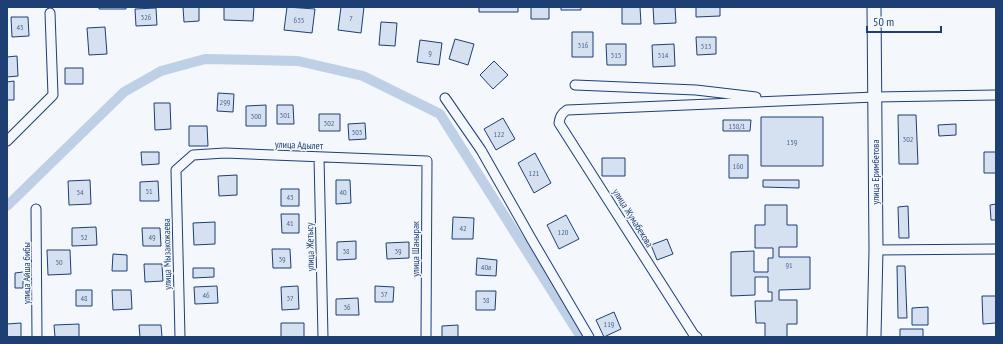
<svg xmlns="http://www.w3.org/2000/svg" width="1003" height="344" font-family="'PT Sans Narrow',sans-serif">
	<rect width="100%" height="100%" fill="#f4f7fb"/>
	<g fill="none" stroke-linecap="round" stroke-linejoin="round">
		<path stroke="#bed0e5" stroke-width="10" d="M7,206L124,92L161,71L205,59L298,61L363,76L440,114L581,337"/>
	</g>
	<path fill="#d5e0f0" stroke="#1d3f73" d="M99,7H126V9H99Z
		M183,7H199V21L184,22Z
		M224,7H254L253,21L224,20Z
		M287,7L315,9L312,33L284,30Z
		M341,7H364L361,33L338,30Z
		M479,7H518V12H479Z
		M531,7H549V19H531Z
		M561,7H581V10H561Z
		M622,7H640L641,24H622Z
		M653,7H675L676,23L654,24Z
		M696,7H720V16L696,17Z
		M156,8L157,25L136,26L135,9Z
		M11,17H28L29,36L12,37Z
		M381,22L397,23L395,46L379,45Z
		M105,27L107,54L89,55L87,28Z
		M572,32H593V57H572Z
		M696,37H716V54L697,55Z
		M455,39L474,44L468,65L449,59Z
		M420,40L442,43L439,65L417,62Z
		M606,44H626V65H607Z
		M674,44L675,66L653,67L652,45Z
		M17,56L18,76L7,77V57Z
		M494,61L508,75L493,89L480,75Z
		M65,68H83V84H65Z
		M14,81V100H7V82Z
		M218,93L234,94L233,112L217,111Z
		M154,103H170L171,129L155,130Z
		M266,105V126H246V106Z
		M277,105H293L294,124H277Z
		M319,114H340V131H319Z
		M898,115H916L918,164H899Z
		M761,117H823V166H761Z
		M503,118L515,139L496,150L484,129Z
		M723,120H751L750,131H723Z
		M365,123L366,139L349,140L348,124Z
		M956,124V135L939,136L938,125Z
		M189,126H207L208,146H189Z
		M141,152H159V164L142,165Z
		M984,152H996V173H984Z
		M535,153L551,183L534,193L518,163Z
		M729,155H748V178H729Z
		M602,158H625V176H602Z
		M237,175V195L219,196L218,176Z
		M90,180L91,204L69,205L68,181Z
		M336,180H350L351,203L336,204Z
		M763,180H799V188L763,187Z
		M158,181L159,201H140V182Z
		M281,189H299V206H281Z
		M996,204V220H991L990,205Z
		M765,205H787V225H797V247H779V257H810V289L779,290V300H797V324H787V337H765V323H756L755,301H772V292H768V277H755V295L731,296V252L754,251V272H768V258H773V248H755V225H765Z
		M908,206L909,238H899L898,207Z
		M281,214H299V233H282Z
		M566,215L579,239L559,249L547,225Z
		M453,217L474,218L473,239H452Z
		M215,222V244L194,245L193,223Z
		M96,227L97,245L72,246V228Z
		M142,228H160L161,246H143Z
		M667,239L673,254L657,260L651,245Z
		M356,241V259L337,260V242Z
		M409,242V258L387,259L386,243Z
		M272,249H290L291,268H273Z
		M47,250H70L71,274L48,275Z
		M113,254L127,255V271H112Z
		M477,258L497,260L496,276L476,275Z
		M144,264H162L163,281L145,282Z
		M897,266H905L907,318H898Z
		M193,268H214V277L193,278Z
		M23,272V288H15V273Z
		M217,286L218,303L195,304L194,287Z
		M298,286L299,309L282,310L281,287Z
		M375,286L394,287L393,302H375Z
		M76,290H92V306H76Z
		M112,290H131L132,309L113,310Z
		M476,291H496L495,310H476Z
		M982,296H996V323L983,324Z
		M358,298L359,315H336V299Z
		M928,307V325H912V308Z
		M614,312L621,329L604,337L596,320Z
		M21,323V337H7V324Z
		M281,323H304V337H281Z
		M79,324V337H55L54,325Z
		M139,325H161L162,337H140Z
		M458,325V337H442V326Z
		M900,329H923V337H900Z"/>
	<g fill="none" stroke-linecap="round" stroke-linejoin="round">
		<defs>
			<path id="street" d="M575,85L696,90L756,97
				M445,98L481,150L532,240L589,337
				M7,141L53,95L50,13
				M319,157L323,337
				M36,209L37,337
				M876,250L996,249
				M180,337L176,170L193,155L225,153L427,161L426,337
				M697,337L694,335L559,123C560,117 561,114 567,110L875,97L996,95"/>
			<path id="secondary" d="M874,7L876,250L874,337"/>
		</defs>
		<use href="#street" stroke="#1d3f73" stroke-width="11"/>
		<use href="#secondary" stroke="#1d3f73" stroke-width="15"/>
		<use href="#street" stroke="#f4f7fb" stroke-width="9"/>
		<use href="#secondary" stroke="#f4f7fb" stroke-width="13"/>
	</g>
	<g text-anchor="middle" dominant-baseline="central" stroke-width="3" stroke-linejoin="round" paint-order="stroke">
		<g font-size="8" fill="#4b6792">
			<text x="146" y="17">326</text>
			<text x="351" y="18">7</text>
			<text x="299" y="20">635</text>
			<text x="20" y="27">45</text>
			<text x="583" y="45">316</text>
			<text x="706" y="46">313</text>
			<text x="430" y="53">9</text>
			<text x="616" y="55">315</text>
			<text x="663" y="55">314</text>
			<text x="225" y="102">299</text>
			<text x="285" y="115">301</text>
			<text x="256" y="116">300</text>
			<text x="329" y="123">302</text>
			<text x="737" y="126">158/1</text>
			<text x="357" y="132">303</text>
			<text x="499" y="134">122</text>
			<text x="908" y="139">302</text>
			<text x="792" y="142">159</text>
			<text x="738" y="166">160</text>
			<text x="534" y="173">121</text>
			<text x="149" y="191">51</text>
			<text x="80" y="192">54</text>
			<text x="343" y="192">40</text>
			<text x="290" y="197">43</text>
			<text x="290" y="223">41</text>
			<text x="463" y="228">42</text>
			<text x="563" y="232">120</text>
			<text x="84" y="237">52</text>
			<text x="152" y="237">49</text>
			<text x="346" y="251">38</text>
			<text x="398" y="251">39</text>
			<text x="282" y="259">39</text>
			<text x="59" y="262">50</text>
			<text x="789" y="265">91</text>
			<text x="486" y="267">40а</text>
			<text x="384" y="294">37</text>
			<text x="206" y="295">46</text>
			<text x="84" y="298">48</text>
			<text x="290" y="298">37</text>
			<text x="486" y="300">38</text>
			<text x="347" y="307">36</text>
			<text x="609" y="324">119</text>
		</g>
		<g font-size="10" fill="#1d3f73" stroke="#f4f7fb">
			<text transform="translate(299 145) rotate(2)">улица Адылет</text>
			<text transform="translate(875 172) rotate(-90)">улица Еримбетова</text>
			<text transform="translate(633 218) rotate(58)">улица Жумабекова</text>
			<text transform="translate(310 247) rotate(-91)">улица Жетысу</text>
			<text transform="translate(415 249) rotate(-90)">улица Шанырак</text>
			<text transform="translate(167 254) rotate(-91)">улица Мызакожаева</text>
			<text transform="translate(26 273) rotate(-90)">улица Айша бибы</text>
		</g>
	</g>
	<rect width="1003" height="344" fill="none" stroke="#1d3f73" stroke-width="16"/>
	<path d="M867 26v6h74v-6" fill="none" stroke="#1d3f73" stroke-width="2"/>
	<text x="873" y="26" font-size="12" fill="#1d3f73" stroke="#f4f7fb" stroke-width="3" paint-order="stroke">50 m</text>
</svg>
